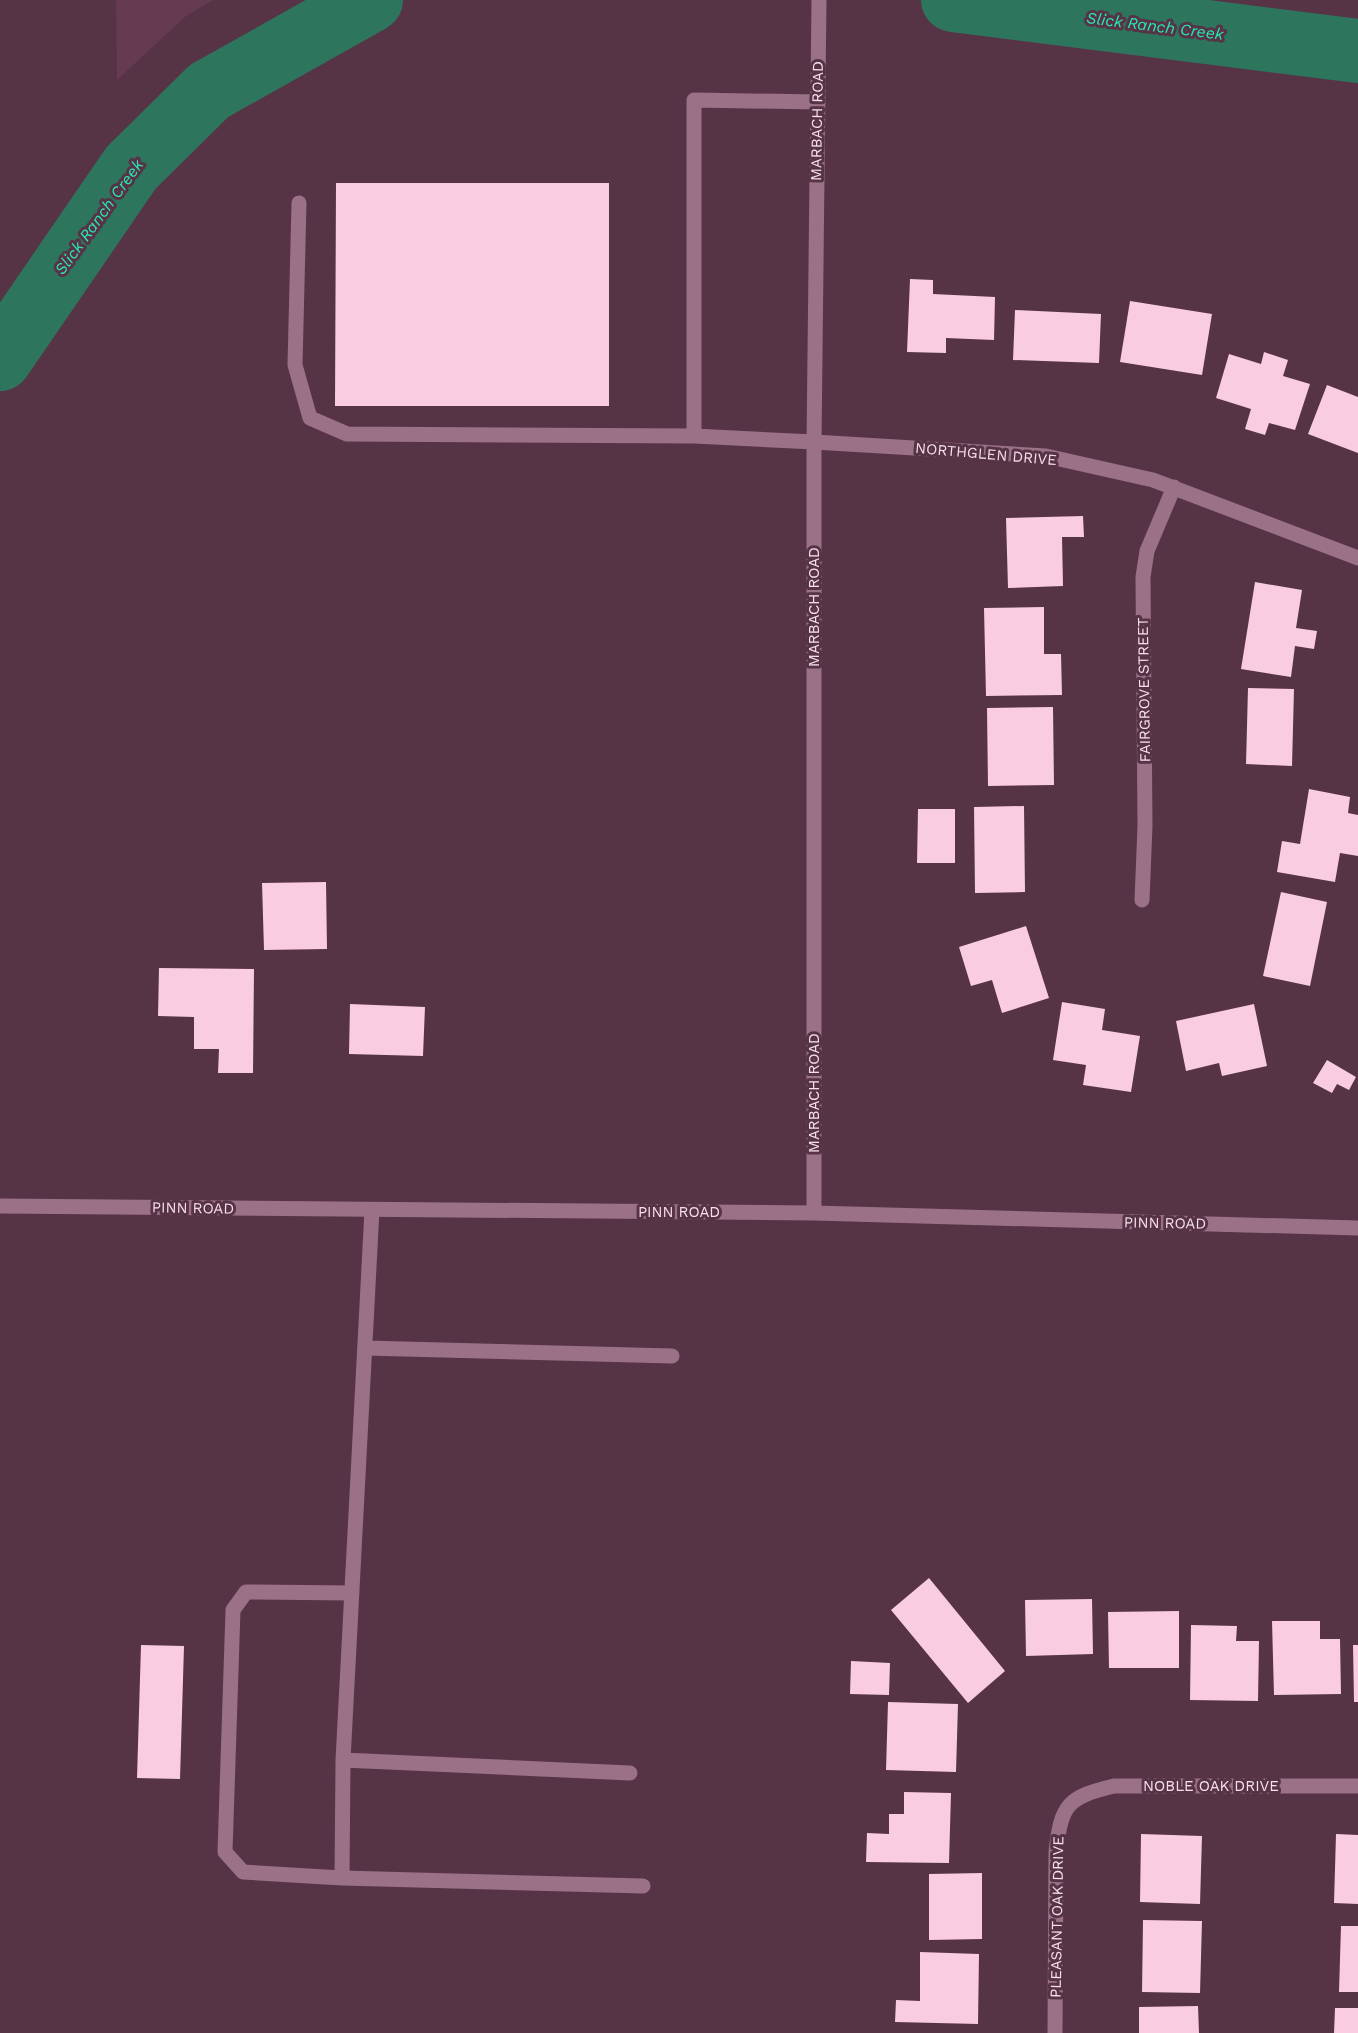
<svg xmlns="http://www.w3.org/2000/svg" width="1358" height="2033" font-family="'Work Sans',sans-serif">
	<rect width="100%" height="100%" fill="#573346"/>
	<path fill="#663b51" d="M116,0H213L186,16L117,80Z"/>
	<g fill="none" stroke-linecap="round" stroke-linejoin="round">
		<path stroke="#2e755d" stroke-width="64" d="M953,0L1358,51
			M0,359L131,168L209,91L371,0"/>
	</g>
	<path fill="#f9cce1" d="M336,183H609V406H335Z
		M910,279L933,280V294L995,297L994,340L946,338V353L907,352Z
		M1130,301L1212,314L1202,375L1120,362Z
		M1015,310L1101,314L1099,363L1013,360Z
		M1264,352L1288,360L1283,376L1310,384L1295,430L1269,423L1265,435L1245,429L1251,409L1216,398L1229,354L1261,364Z
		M1327,385L1358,397V453L1308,434Z
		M1083,516L1084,537H1062L1063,586L1008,588L1006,518Z
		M1255,582L1302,590L1296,628L1317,631L1314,649L1295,646L1291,677L1241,669Z
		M1044,607V654H1061L1062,695L986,696L984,608Z
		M1248,688L1294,689L1292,766L1246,764Z
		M1053,707L1054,785L988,786L987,708Z
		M1309,789L1350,797L1348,813L1358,815V856L1340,853L1335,882L1277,872L1282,841L1300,844Z
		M1024,806L1025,892L975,893L974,807Z
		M918,809H955V863H917Z
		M326,882L327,949L264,950L262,883Z
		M1281,892L1327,902L1310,986L1263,976Z
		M1026,926L1049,998L1002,1013L992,980L971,986L959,947Z
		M159,968L254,969L253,1073H218L219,1049H194V1017L158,1016Z
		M1062,1002L1105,1009L1102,1030L1140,1036L1131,1092L1083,1085L1086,1065L1053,1060Z
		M350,1004L425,1007L423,1056L349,1054Z
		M1254,1004L1267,1066L1222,1076L1219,1063L1186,1071L1176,1021Z
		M1327,1060L1356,1077L1349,1090L1337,1084L1332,1093L1313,1083Z
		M929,1578L1005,1671L968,1703L891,1610Z
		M1092,1599L1093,1654L1026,1656L1025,1600Z
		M1179,1611V1668H1109L1108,1612Z
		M1272,1621H1320V1639H1340L1341,1694L1274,1695Z
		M1191,1625L1237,1626L1236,1641H1259L1258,1701L1190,1700Z
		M141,1645L184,1646L180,1779L137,1778Z
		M1353,1645H1358V1702H1354Z
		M851,1661L890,1663L889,1695L850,1694Z
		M888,1702L958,1704L956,1772L886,1770Z
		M904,1792L951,1793L949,1863L866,1862L867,1833L889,1834V1814H904Z
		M1141,1834L1202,1836L1200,1904L1140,1902Z
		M1336,1834L1358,1835V1904L1334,1903Z
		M982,1873V1939L929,1940V1874Z
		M1143,1920L1202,1921L1200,1993L1142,1992Z
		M1341,1926H1358V1992H1339Z
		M920,1952L979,1954L978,2024L895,2022L896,2000L920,2001Z
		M1198,2006L1199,2033H1139V2007Z
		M1335,2008H1358V2033H1334Z"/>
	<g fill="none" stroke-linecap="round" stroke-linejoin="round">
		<path stroke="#9a7186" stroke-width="15" d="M299,203L295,365L310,418L347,434L694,436V100L818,102
			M694,436L814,442
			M372,1210L343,1760L630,1773
			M365,1348L672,1356
			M343,1760L342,1878L643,1886
			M342,1878L243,1872L225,1852L233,1610L246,1592L352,1593"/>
		<path stroke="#9a7186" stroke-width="15" d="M814,442L1046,456L1153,480L1358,558
			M1142,900L1145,826L1143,577L1147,551L1174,487
			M1055,2033L1056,1852C1061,1804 1068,1797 1114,1786H1358"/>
		<path stroke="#9a7186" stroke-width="15" d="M0,1206L814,1213L1358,1228
			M814,1213V442L819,0"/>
	</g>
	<g text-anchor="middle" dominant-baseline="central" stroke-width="6" stroke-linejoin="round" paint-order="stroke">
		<g font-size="15" fill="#f7dfea" stroke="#573346">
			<text transform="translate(817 121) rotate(-89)">MARBACH ROAD</text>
			<text transform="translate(986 454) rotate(5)">NORTHGLEN DRIVE</text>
			<text transform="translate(814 607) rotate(-90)">MARBACH ROAD</text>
			<text transform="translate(1144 690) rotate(-91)">FAIRGROVE STREET</text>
			<text transform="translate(814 1093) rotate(-90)">MARBACH ROAD</text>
			<text transform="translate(193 1208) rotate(1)">PINN ROAD</text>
			<text x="679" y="1212">PINN ROAD</text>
			<text transform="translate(1165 1223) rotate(1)">PINN ROAD</text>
			<text x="1211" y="1786">NOBLE OAK DRIVE</text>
			<text transform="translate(1057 1917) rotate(-89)">PLEASANT OAK DRIVE</text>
		</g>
		<g font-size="16" font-style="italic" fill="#23ecb6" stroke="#573346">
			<text transform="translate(1155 26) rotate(7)">Slick Ranch Creek</text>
			<text transform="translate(99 217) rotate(-54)">Slick Ranch Creek</text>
		</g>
	</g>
</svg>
